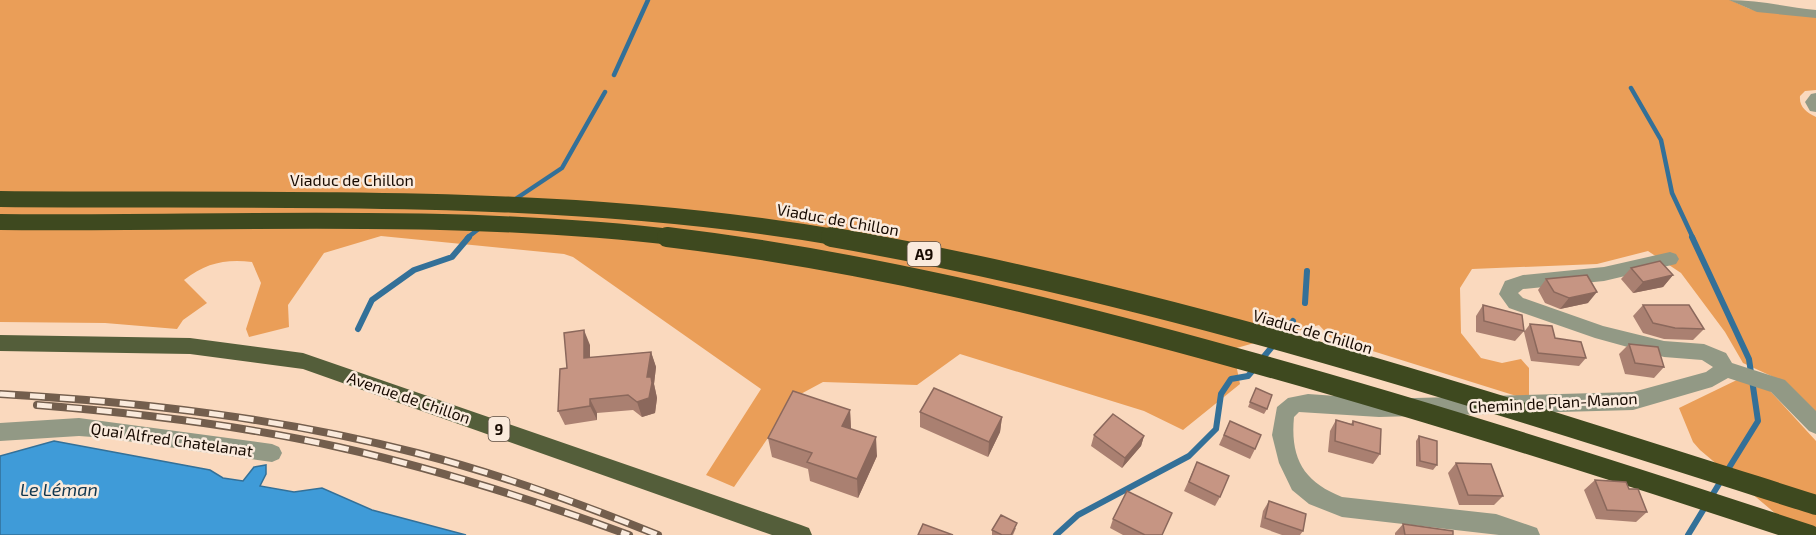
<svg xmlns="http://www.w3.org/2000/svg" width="1816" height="535" font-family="'Exo 2',sans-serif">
	<rect width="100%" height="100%" fill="#fad9be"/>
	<path fill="#ea9e58" d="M0,0H1730L1750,9L1816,16V90L1805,91L1800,96C1799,107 1806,112 1816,117V416L1782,381L1743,363L1725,332L1681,273L1648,251L1597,264L1472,269L1460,288L1461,333L1481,358L1502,363L1521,359L1529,368V400L1331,338L1319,325L1233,349L1240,384L1183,430L1144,411L960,354L917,385L823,382L797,396L734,487L706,475L761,389L573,257L564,254L381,236L324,253L288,305L289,327L249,337L246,329L261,283L252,262C225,259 206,263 184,280L207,303L183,320L177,329L105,323L0,322Z
		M1743,377L1762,382L1816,441V535H1801L1700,450L1693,442L1679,408Z"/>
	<path fill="#3f9bd8" stroke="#337098" stroke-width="1.5" d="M54,441L210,470L223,478L243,481L254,467L266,465V474L260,486L294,492L322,488L372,510L466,535H0V456Z"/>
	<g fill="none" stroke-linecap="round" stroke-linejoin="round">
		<path stroke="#337098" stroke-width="4.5" d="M614,75L648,0
			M1631,88L1661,140L1672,193L1693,238
			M514,200L562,168L605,92
			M467,238L481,227"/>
		<path stroke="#337098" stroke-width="6" d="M1692,237L1749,359L1758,421L1727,471
			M1305,303L1307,271
			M358,329L372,300L414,270L452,257L469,237
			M1281,336L1293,321
			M1262,359L1275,343
			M1056,535L1078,515L1189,456L1216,429L1221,394L1231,379L1248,376L1254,369
			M1688,535L1722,479"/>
		<path fill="#929985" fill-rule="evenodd" d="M1729,0C1758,0 1787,7 1816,10V18L1757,12Z
			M1816,93V112L1810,111L1805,102L1811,94Z
			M1670,252L1676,254L1679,259L1676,264L1604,281L1523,289L1518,293L1523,298L1603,326L1664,341L1704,344L1726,353L1732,363L1785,380L1816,411V434L1809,431L1771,392L1728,378L1712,387L1633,410L1379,417L1299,412L1294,417C1290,459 1304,482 1342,497L1496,514L1537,528L1540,535H1499L1342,517L1309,504L1292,490L1279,463L1272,435L1277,407L1288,398L1308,394L1379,399L1633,392L1706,372L1713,367L1702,360L1664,357L1595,338L1509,308L1499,294L1505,281L1523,275L1604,267Z
			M79,418L272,444L279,447L282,453L279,459L272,462L106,438L79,436L0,441V423Z"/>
		<path fill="#545e3a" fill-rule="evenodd" d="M0,335L190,338L303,353L801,525L809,528L812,535H772L303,369L190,354L0,351Z"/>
		<defs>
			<path id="rail" d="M0,394C141,402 280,418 417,453C500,474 579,503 658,535
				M37,405C138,413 239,425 338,447C437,469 534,500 629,535"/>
		</defs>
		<use href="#rail" stroke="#735e4d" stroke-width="8"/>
		<use href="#rail" stroke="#faeadc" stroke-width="5" stroke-dasharray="15" stroke-linecap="butt"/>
		<path stroke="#3e491f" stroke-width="16" d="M0,199C281,202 562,190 840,238
			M0,222C226,224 454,211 679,238"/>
		<path stroke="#3e491f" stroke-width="20" d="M667,237C860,260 1049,306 1236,358C1429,411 1620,472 1810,535
			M831,237C1166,295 1492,402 1816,505"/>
	</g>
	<path fill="#aa8071" d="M1631,268L1673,275L1663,287L1633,293L1621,279Z
		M1546,279L1588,303L1560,309L1545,303L1538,290Z
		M1483,305L1524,331L1515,341L1476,332V316Z
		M1643,305L1704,329L1693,340L1664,339L1643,333L1633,316Z
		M1530,324L1555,338L1586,358L1579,366L1531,361L1524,332Z
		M1629,344L1664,367L1654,378L1625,374L1619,354Z
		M590,345V358L651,352L656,367L654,384L657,398L655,413L642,417L633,410L597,413V420L565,425L558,411L567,368Z
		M1256,388L1267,409L1264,414L1248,407Z
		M850,410L851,429L877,456L858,498L810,481L808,469L772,457L768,438Z
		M920,412L1002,417L1000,432L988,457L920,427Z
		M1336,420L1351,424L1353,421L1380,454L1373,464L1328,452L1330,431Z
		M1230,421L1255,449L1250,459L1219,445Z
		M1094,435L1144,436L1141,446L1122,468L1091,446Z
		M1419,436L1437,465L1433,470L1416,466V441Z
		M1197,462L1220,497L1215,506L1184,491Z
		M1456,463L1503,496L1494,505H1459L1448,473Z
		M1595,480L1629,489L1647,512L1636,522L1596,519L1584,490Z
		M1269,501L1303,531L1300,535H1282L1260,527L1263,511Z
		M1113,519L1162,535H1123L1110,528Z
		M1403,524L1453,535H1395V533Z
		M1016,528L1013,535H992V530Z"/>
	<path fill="#8b685c" d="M1673,275L1663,287L1633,293L1643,282Z
		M1597,292L1588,303L1560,309L1569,298Z
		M584,330L590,345V373L584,358Z
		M651,352L656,367L654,384L657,398L655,413L642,417L637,402L647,377Z
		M590,399L597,413V420L590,406Z
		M850,410L851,429L842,426Z
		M1002,417L1000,432L988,457L989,442Z
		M1144,436L1141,446L1122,468L1125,458Z
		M876,437L877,456L858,498L857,479Z"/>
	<path fill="#c69583" stroke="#8b685c" stroke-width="1.5" d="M1660,261L1673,275L1643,282L1631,268Z
		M1587,275L1597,292L1569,298L1554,292L1546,279Z
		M1483,305L1522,315L1524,331L1484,321Z
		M1643,305H1689L1704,329L1675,328L1653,323Z
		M1530,324L1552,326L1555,338L1581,342L1586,358L1538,353Z
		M584,330V358L651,352L647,377H651L652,383L649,398L637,402L628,395L590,399V406L558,411L560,369L567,368L564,333Z
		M1629,344L1658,347L1664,367L1635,363Z
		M934,388L1002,417L989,442L920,412Z
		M1256,388L1272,395L1267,409L1250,402Z
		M793,391L850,410L842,426L876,437L857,479L807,462L812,453L768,438Z
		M1113,414L1144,436L1125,458L1094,435Z
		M1336,420L1353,425V421L1381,429L1380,454L1335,441Z
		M1230,421L1261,435L1255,449L1224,435Z
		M1419,436L1437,441V465L1420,461Z
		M1197,462L1229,476L1220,497L1189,482Z
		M1456,463L1491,464L1503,496L1468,495Z
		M1595,480L1626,482L1629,489H1638L1647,512L1607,510Z
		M1127,491L1172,513L1162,535H1145L1113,519Z
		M1269,501L1306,514L1303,531L1265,518Z
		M1001,515L1017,523L1011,535H1002L992,530Z
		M923,524L953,535H918Z
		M1403,524L1453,531V535H1405Z"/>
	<g text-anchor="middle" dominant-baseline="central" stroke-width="5" stroke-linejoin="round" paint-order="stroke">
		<g fill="#faeadc" stroke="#5b4d43" stroke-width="1.5">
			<rect x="907.5" y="242" width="33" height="24" rx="4.5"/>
			<rect x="488.5" y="417" width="21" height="24" rx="4.5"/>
		</g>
		<g font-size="15" font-weight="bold" fill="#170a01">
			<text x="924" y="254">A9</text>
			<text x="499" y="429">9</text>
		</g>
		<g font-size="16" fill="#170a01" stroke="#faeadc">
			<text x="352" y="179">Viaduc de Chillon</text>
			<text transform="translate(838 219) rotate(10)">Viaduc de Chillon</text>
			<text transform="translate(1313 331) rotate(16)">Viaduc de Chillon</text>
			<text transform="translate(409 397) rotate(19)">Avenue de Chillon</text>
			<text transform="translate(1553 402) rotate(-3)">Chemin de Plan-Manon</text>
			<text transform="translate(172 439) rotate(8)">Quai Alfred Chatelanat</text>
		</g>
		<g font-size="18" font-style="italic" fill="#0f364f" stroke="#faeadc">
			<text x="59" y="489">Le Léman</text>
		</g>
	</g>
</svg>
